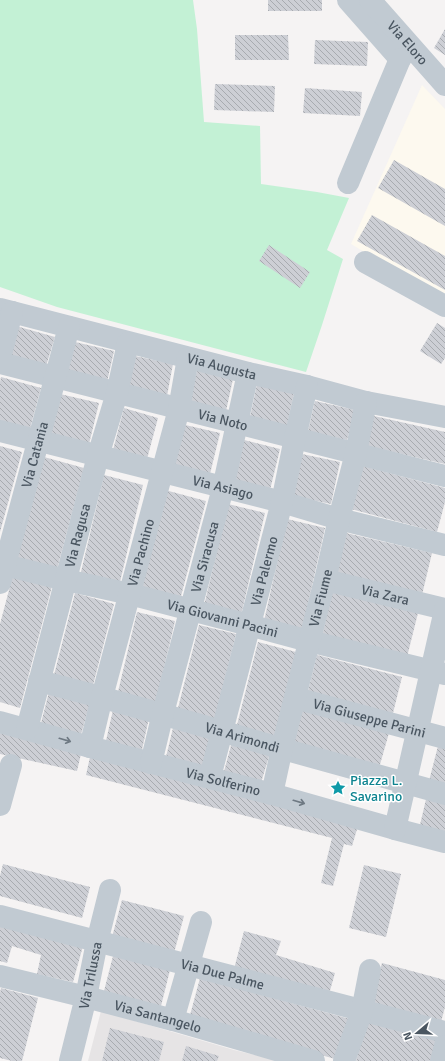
<svg xmlns="http://www.w3.org/2000/svg" width="445" height="1061" font-family="Signika,sans-serif">
	<defs>
		<pattern id="building-back-hatch" width="6" height="6" patternUnits="userSpaceOnUse"><rect width="6" height="6" fill="#cdcfd5"/><path d="M-1 5l2 2M0 0l6 6M5-1l2 2" fill="none" stroke="#a8abb0"/></pattern>
	</defs>
	<rect width="100%" height="100%" fill="#f5f3f3"/>
	<path fill="#fdf9ef" d="M422,85L445,109V300L351,244Z"/>
	<path fill="#e6e4e5" d="M101,1011L234,1050L280,1061H88Z"/>
	<path fill="#c3f1d5" d="M0,0H193L197,29L204,122L260,126L261,184L317,192L349,198L327,250L343,259L322,325L306,372L57,307L0,287Z"/>
	<path fill="url(#building-back-hatch)" d="M268,0H322V11H268Z
		M445,29V55L434,48Z
		M235,35H288L289,60H235Z
		M315,40L368,42L367,66L314,64Z
		M215,84L275,86L274,112L214,110Z
		M305,88L362,92L360,116L303,113Z
		M394,160L445,189V226L378,188Z
		M372,215L445,256V290L357,241Z
		M269,245L310,272L300,288L259,261Z
		M437,323L445,328V358L441,364L420,351Z
		M16,326L55,337L46,366L8,355Z
		M75,342L114,351L107,382L68,372Z
		M135,356L173,364L167,396L129,388Z
		M197,370L233,379L226,411L189,402Z
		M1,377L41,388L29,432L0,424V382Z
		M257,384L294,393L287,426L250,417Z
		M60,394L99,403L89,444L51,435Z
		M315,401L355,410L347,440L308,431Z
		M124,408L158,418L147,459L113,450Z
		M374,416L445,432V464L367,446Z
		M181,424L220,433L210,474L172,465Z
		M244,440L280,449L270,490L233,480Z
		M0,446L22,452L0,532Z
		M302,454L340,462L331,504L293,496Z
		M44,457L84,468L57,569L17,558Z
		M363,466L445,488V502L437,532L351,509Z
		M104,475L143,485L119,586L80,576Z
		M165,490L206,501L180,600L140,589Z
		M228,504L265,513L241,615L204,606Z
		M287,519L325,528L302,630L264,621Z
		M346,533L432,553L422,595L336,575Z
		M13,575L52,586L20,708L0,702V624Z
		M332,592L418,613L407,657L322,636Z
		M75,593L114,604L92,689L53,679Z
		M137,612L175,621L155,706L117,696Z
		M199,625L236,634L214,722L177,712Z
		M258,642L296,652L274,739L236,729Z
		M317,655L402,677L392,717L307,695Z
		M49,692L90,703L80,738L40,727Z
		M303,708L389,733L379,768L294,743Z
		M113,710L149,718L141,754L105,745Z
		M173,728L211,737L203,770L165,761Z
		M0,733L81,754L77,771L0,754Z
		M232,742L270,753L260,786L223,775Z
		M438,746L445,747V786L429,781Z
		M90,757L358,826L352,846L344,844L333,886L321,883L332,838L86,775Z
		M427,795L445,800V835L419,829Z
		M3,864L90,887L82,918L0,896V876Z
		M364,865L401,874L386,937L349,928Z
		M122,900L184,916L174,953L112,937Z
		M0,924L83,946L73,982L37,974L41,955L12,946L7,963L0,961Z
		M244,931L281,941L276,955L335,973L329,994L234,969Z
		M113,956L170,970L161,1006L104,991Z
		M382,963L445,980V1007L441,1022L371,1003Z
		M200,978L350,1019L339,1060L189,1019Z
		M1,988L38,998L22,1061H12L0,1058V993Z
		M366,1022L436,1040L431,1061H356Z
		M110,1028L164,1042L159,1061H102Z
		M186,1046L219,1056L217,1061H182Z"/>
	<g fill="none" stroke-linecap="round" stroke-linejoin="round">
		<g stroke="#c1cad2" stroke-width="22">
			<path d="M348,0L400,59L408,48"/>
			<path id="s1" d="M370,0L445,85"/>
			<path d="M348,183L400,59"/>
			<path d="M365,262L445,306"/>
			<path id="s2" d="M0,309L248,373L307,386L366,402L445,417"/>
			<path d="M0,358L12,312"/>
			<path id="s3" d="M0,363L445,476"/>
			<path id="s4" d="M0,431L282,502L339,519L445,545"/>
			<path id="s5" d="M0,564L66,580L130,594L249,625L309,641L445,674"/>
			<path id="s6" d="M325,580L445,609"/>
			<path id="s7" d="M0,583L69,327"/>
			<path id="s8" d="M39,681C119,701 197,724 276,747C332,763 389,778 445,794"/>
			<path id="s9" d="M295,698L445,738"/>
			<path id="s10" d="M0,722L90,747L272,794L395,829L445,842"/>
			<path id="s11" d="M27,729L98,456L117,393L128,343"/>
			<path id="s12" d="M90,747L102,697L179,409L188,358"/>
			<path id="s13" d="M151,763L163,713L223,488L248,373"/>
			<path id="s14" d="M210,777L282,502L295,438L307,386"/>
			<path id="s15" d="M272,794L282,748L325,580L339,519L356,453L366,402"/>
			<path d="M0,805L11,765"/>
			<path d="M395,829L445,610"/>
			<path id="s16" d="M0,916L445,1032"/>
			<path id="s17" d="M0,976L86,997L173,1020L314,1061"/>
			<path d="M173,1020L201,922"/>
			<path id="s18" d="M70,1061L86,997L97,942L110,890"/>
			<path d="M344,1061L362,1011L370,970"/>
			<path d="M441,1061L445,1046"/>
		</g>
	</g>
	<defs><path id="oneway-shaft" d="M-6 0H5M1.5-3L5.5 0L1.5 3" fill="none" stroke-width="1.6" stroke-linecap="round" stroke-linejoin="round"/></defs>
	<g stroke="#6e7983">
		<use href="#oneway-shaft" transform="translate(65 740) rotate(16)"/>
		<use href="#oneway-shaft" transform="translate(299 802) rotate(16)"/>
	</g>
	<defs>
		<symbol id="sight-bare" viewBox="-9 -9 18 18"><path d="M0-6L1.8-2.2L6-1.7L2.9 1.2L3.7 5.4L0 3.3L-3.7 5.4L-2.9 1.2L-6-1.7L-1.8-2.2Z" fill="#0f9aa8" stroke="#fff" stroke-width="2.5" paint-order="stroke"/></symbol>
	</defs>
	<g fill-rule="evenodd">
		<use href="#sight-bare" x="327" y="777" width="22" height="22"/>
	</g>
	<g text-anchor="middle" dominant-baseline="central" stroke-width="3" stroke-linejoin="round" paint-order="stroke">
		<g font-size="14" fill="#4a5661" stroke="#fff">
			<text stroke="none"><textPath href="#s1" startOffset="57">Via Eloro</textPath></text>
			<text stroke="none"><textPath href="#s2" startOffset="229">Via Augusta</textPath></text>
			<text stroke="none"><textPath href="#s3" startOffset="230">Via Noto</textPath></text>
			<text stroke="none"><textPath href="#s7" startOffset="133">Via Catania</textPath></text>
			<text stroke="none"><textPath href="#s4" startOffset="230">Via Asiago</textPath></text>
			<text stroke="none"><textPath href="#s11" startOffset="200">Via Ragusa</textPath></text>
			<text stroke="none"><textPath href="#s12" startOffset="201">Via Pachino</textPath></text>
			<text stroke="none"><textPath href="#s13" startOffset="213">Via Siracusa</textPath></text>
			<text stroke="none"><textPath href="#s14" startOffset="213">Via Palermo</textPath></text>
			<text stroke="none"><textPath href="#s6" startOffset="62">Via Zara</textPath></text>
			<text stroke="none"><textPath href="#s15" startOffset="202">Via Fiume</textPath></text>
			<text stroke="none"><textPath href="#s5" startOffset="229">Via Giovanni Pacini</textPath></text>
			<text stroke="none"><textPath href="#s9" startOffset="77">Via Giuseppe Parini</textPath></text>
			<text stroke="none"><textPath href="#s8" startOffset="211">Via Arimondi</textPath></text>
			<text stroke="none"><textPath href="#s10" startOffset="231">Via Solferino</textPath></text>
			<text stroke="none"><textPath href="#s16" startOffset="230">Via Due Palme</textPath></text>
			<text stroke="none"><textPath href="#s18" startOffset="88">Via Trilussa</textPath></text>
			<text stroke="none"><textPath href="#s17" startOffset="163">Via Santangelo</textPath></text>
		</g>
		<g font-size="14" fill="#0d838f" stroke="#fff" text-anchor="start">
			<text x="350" y="780">Piazza L.<tspan x="350" dy="16">Savarino</tspan></text>
		</g>
	</g>
	<g transform="translate(417 1033) rotate(251)" stroke="#ffffff" stroke-width="3" paint-order="stroke">
	<path d="M0-3L7 15L0 10L-7 15Z" fill="#4a5661"/>
	<text y="-6" font-size="11" font-weight="bold" text-anchor="middle" fill="#4a5661">N</text>
	</g>
</svg>
